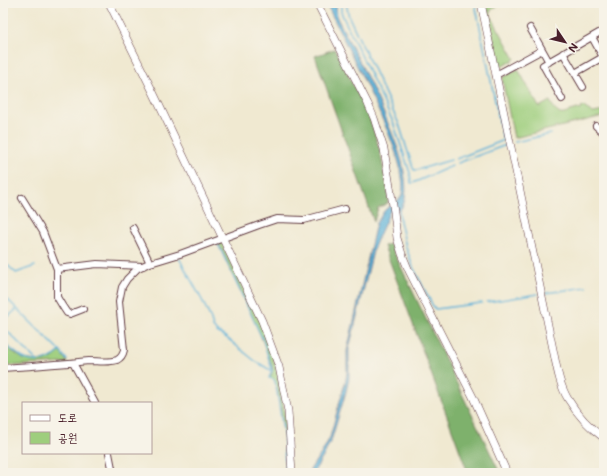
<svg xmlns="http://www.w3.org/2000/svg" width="607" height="476" font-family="Mali,'Poor Story',sans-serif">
	<rect width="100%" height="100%" fill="#f7f3e8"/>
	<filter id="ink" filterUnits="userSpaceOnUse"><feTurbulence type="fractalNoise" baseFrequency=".025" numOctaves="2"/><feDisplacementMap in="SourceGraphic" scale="8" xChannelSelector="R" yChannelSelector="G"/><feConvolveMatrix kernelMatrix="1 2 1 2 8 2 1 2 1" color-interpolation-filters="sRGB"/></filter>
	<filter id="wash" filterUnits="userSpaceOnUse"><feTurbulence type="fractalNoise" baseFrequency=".012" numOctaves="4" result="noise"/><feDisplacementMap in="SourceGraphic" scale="16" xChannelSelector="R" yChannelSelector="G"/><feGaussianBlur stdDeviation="0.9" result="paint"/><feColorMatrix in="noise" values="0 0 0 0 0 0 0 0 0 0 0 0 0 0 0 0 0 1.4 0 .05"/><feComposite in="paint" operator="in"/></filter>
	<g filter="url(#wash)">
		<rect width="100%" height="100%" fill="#f0e9d1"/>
		<path fill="#9ece7d" stroke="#747654" d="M486,3H500L501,4L491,10L490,14L515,59L501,67L499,66Z
			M518,69L539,107L550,101C553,106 557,116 564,114C568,113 568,112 570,111C573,110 575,110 577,109L580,110L582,106L593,113L604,111V116L514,138L502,78Z
			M221,241L261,323L277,369L285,415L289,473H286L285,438L278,392L275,381L273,379L270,378L273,370L272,366C257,323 237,283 218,242Z
			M6,347L23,359L37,361H45L52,358L60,352L66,360L67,363L3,366V351Z"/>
		<path fill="#7eb16c" stroke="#64684c" d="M334,49L337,53L369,116L380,151L388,193V203L378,208L374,222L315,56Z
			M390,244L500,473H468L384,246Z"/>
		<path fill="#5db2d9" stroke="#546882" d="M326,3H336L337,18C356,55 376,92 391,131C396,144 402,158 404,172C406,183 408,201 400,210L394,209L390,211L374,247L360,304L349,349V379L345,395L332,438L323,457L313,473H308L317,459L321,454L330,437L346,379L347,372V351L376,223C381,218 382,212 387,208C392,204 401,201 402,194C408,165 374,102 361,74C349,51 338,27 326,3Z"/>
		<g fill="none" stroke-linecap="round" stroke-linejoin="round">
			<path stroke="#5db2d9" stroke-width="1.5" d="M341,3V11L343,17L393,122L410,173L411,183H413L452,166
				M346,3L349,17L399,124L413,168L414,170H417L451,160
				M515,142L551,134
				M456,159L502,141L503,140L475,3
				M458,163L506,145
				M399,209L400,221L406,247L413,267L434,308L436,309L482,303
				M217,242L263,340L271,366L272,370L269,378L273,379L275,381L277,392L284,438L285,473
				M179,258L202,300L210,317L213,327L217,332L227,338L255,361L272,371
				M3,261L15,272L16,273L35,266
				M546,293L586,287
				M3,295L59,350L67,360
				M487,302L538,294
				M3,321L17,309
				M3,327L37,361
				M3,343L23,358C31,362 44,363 52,357C55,356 58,353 60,351"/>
		</g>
	</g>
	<g filter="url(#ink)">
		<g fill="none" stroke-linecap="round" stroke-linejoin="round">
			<defs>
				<path id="minor" d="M530,28L549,62
					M563,53L583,87
					M575,73L603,57L592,37
					M496,75L542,50
					M562,99L543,65L604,30
					M596,126L604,133
					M22,198L43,232L57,269V297L63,307L67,313L70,314L83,309
					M133,228L150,263
					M57,269L97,264L143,266
					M73,363L95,403
					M3,368C32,366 60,364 89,361C98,361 108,363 117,360C121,358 123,355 124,350L119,302L122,287L127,279L138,268L147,264L180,254L259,225L277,219L304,220L345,209
					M109,453L113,473"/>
				<path id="tertiary" d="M109,3L154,94L262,321L279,367L288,411L292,473
					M317,3L368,104L374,118L384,149L394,212L397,238L402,254L409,271L473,397L507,473
					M481,3L554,354C557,369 560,386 568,399C577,414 590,428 604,438"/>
			</defs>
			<use href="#minor" stroke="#633d44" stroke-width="8"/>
			<use href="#tertiary" stroke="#633d44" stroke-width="8"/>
			<use href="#minor" stroke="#fff" stroke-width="6"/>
			<use href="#tertiary" stroke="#fff" stroke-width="7"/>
		</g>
	</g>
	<rect width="607" height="476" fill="none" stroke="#f7f3e8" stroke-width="16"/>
	<rect x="22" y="402" width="130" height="52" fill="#f7f3e8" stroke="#b29e9c"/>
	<rect x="30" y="415" width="20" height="6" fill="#ffffff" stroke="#b29e9c"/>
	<text x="58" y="422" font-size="12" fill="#4a1f2b">도로</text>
	<rect x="30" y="432" width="20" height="12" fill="#9ece7d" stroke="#b29e9c"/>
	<text x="58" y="442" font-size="12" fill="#4a1f2b">공원</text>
	<g transform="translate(565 42) rotate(125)" stroke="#f7f3e8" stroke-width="3" paint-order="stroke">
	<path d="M0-3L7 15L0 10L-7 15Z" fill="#4a1f2b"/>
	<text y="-6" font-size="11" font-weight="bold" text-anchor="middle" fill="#4a1f2b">N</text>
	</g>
</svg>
